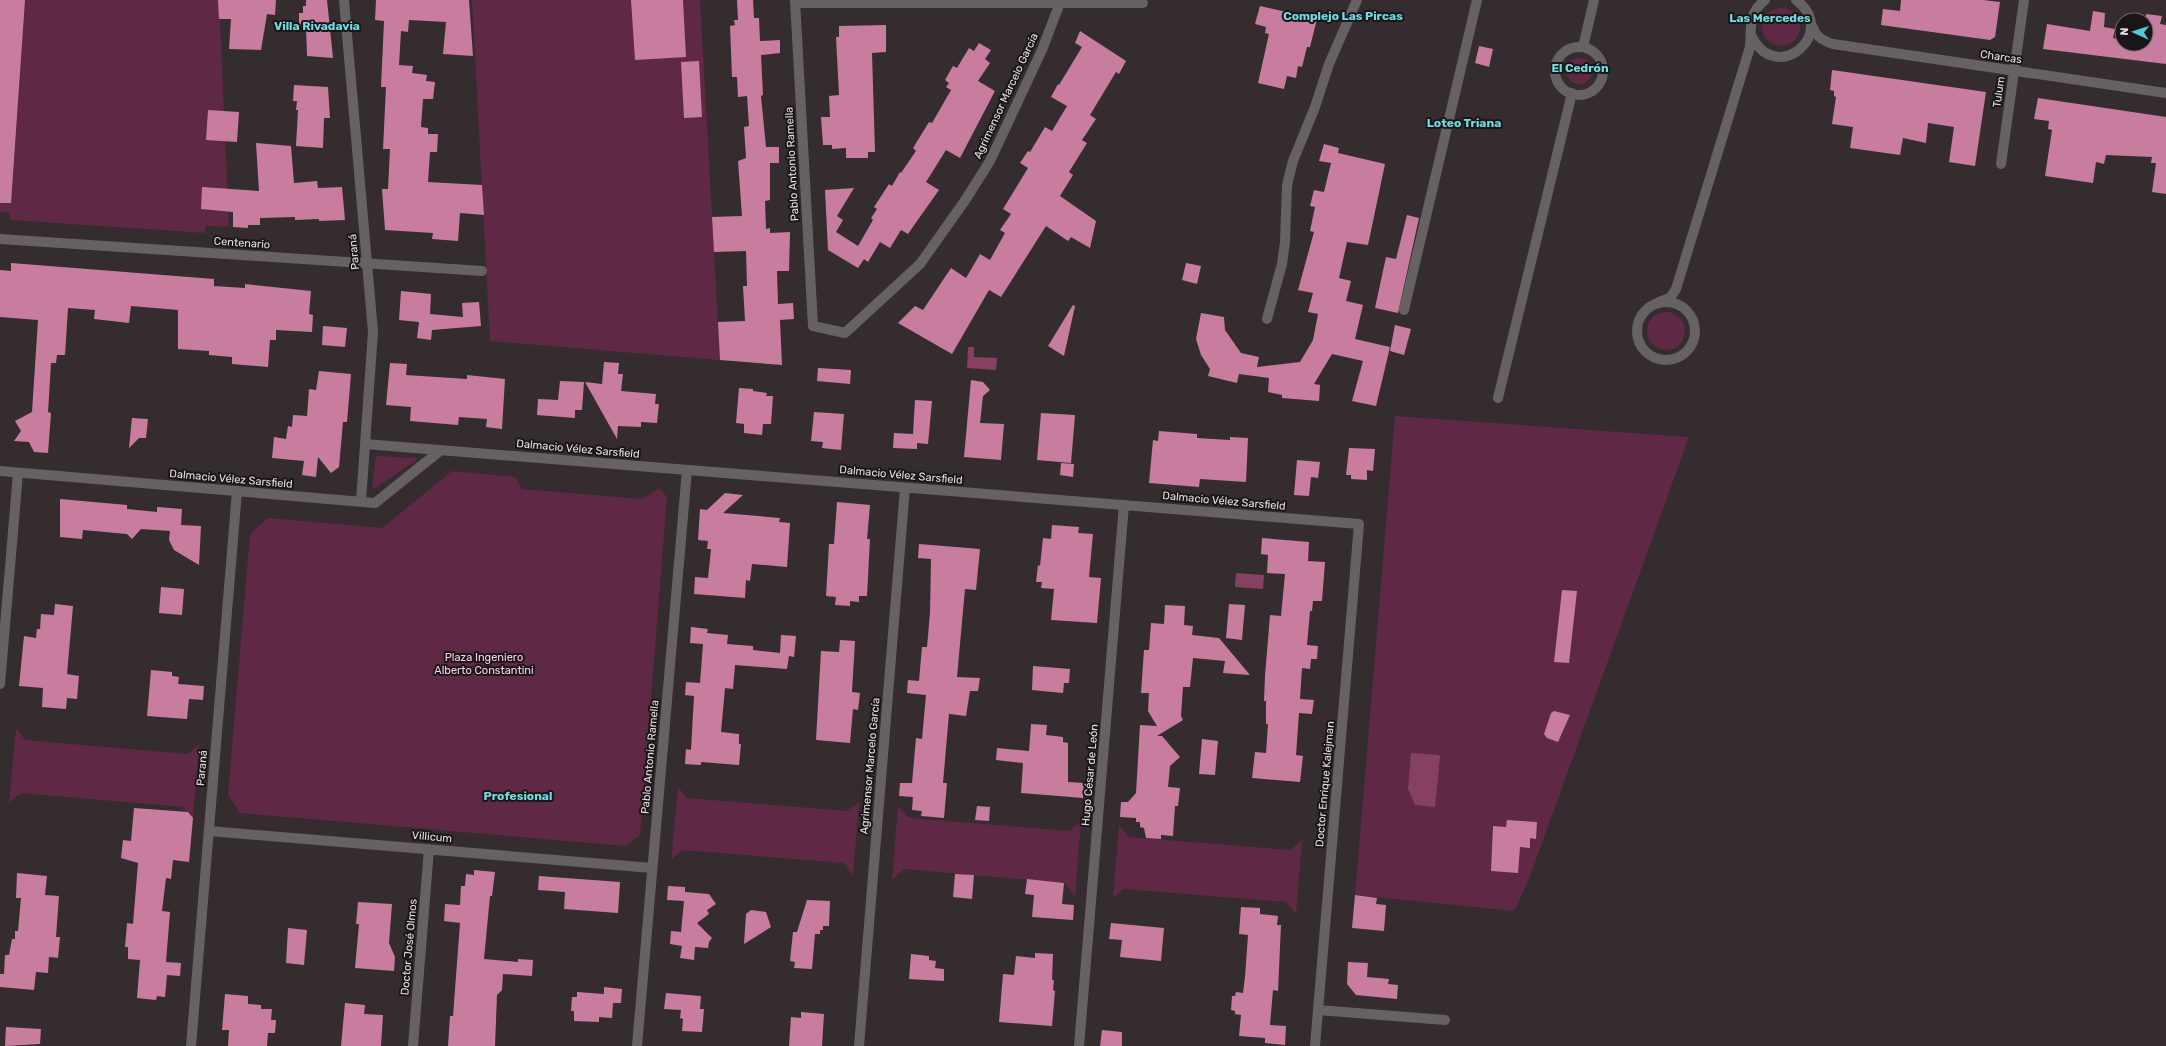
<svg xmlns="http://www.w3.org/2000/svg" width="2166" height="1046" font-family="Rubik,sans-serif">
	<rect width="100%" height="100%" fill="#352c30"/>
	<path fill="#5f2844" d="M0,0H219L229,227L206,226L205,233L10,220V213L0,212Z
		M472,0H700L720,360L490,341Z
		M1762 27a19 19 0 1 1 38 0a19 19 0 1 1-38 0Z
		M1566 71a13 13 0 1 1 26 0a13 13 0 1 1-26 0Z
		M1647 331a19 19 0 1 1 38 0a19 19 0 1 1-38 0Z
		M1395,416L1689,437L1529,879L1514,911L1355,895Z
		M376,456L415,458L417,460L374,489L372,487Z
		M452,471L515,477L522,489L642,499L659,488L667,497L640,835L626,846L240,813L228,795L250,534L268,518L382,528Z
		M16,728L25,740L188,754L199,745L193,818L183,807L21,793L9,803Z
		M678,787L687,798L847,811L859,802L853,875L843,863L682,850L671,860Z
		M898,806L908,817L921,819L1069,831L1081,821L1075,895L1064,883L904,869L892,880Z
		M1119,825L1129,837L1290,850L1302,840L1296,914L1286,902L1124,889L1113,898Z"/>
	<path fill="#864162" d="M968,347H974V357L997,358L996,370L967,368Z
		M1236,573L1264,575L1263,589L1235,587Z
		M1411,753L1439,755L1440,757L1435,807L1415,805L1408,789Z"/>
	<path fill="#c87d9f" d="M0,0H25L11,203H0Z
		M218,0H276L275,15L267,14L261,50L229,49L231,19H219Z
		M306,0H327L333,58L307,56L306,27H299V13H303V6H306Z
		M376,0H469L473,56L443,54L446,22L409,20L408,32L401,31L399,65L413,66L412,73L427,75L426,81L435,82L433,99H423L421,127L428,128V134H438L437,152H430L428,182L482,185L484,215L460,213L458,241L432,239L433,233L385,230L382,189H388L390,149H383L386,87H381L384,21L375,20Z
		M631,0H683L686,57L635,60Z
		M737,0H753L754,18H759L760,41L780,40V53L761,55L763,95L761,96L766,147H779V163H770V200L765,201L766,229L770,228V233L790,232L789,271H777L778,304L793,303L794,319L780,320L782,365L720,360L718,322L745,321L743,286H747L746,251L714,252L712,217L742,216L738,161L746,158L744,127L749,126L747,96L738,97L737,77H732L730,26L735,25L734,20H738Z
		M1901,0H1983L2000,2L1995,37L1990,40L1881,25L1883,9L1900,11Z
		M1260,6L1317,19L1310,47H1307L1302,67L1298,66L1296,78L1287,76L1284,89L1258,83L1269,34L1265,33L1266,27L1255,24Z
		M2093,11L2105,13L2104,27L2115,29L2113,38L2122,40V44H2146V14L2162,16L2160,24L2166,25V64L2043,49L2047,24L2090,31Z
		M886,25V52L872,53L875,152H868V158H846V148L832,149V145H823L821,117H830L829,96L839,95L836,37H839V26Z
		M1080,31L1126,61L1119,74L1116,72L1090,115L1096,119L1082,140L1087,143L1069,172L1073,175L1060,196L1096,221L1090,248L1071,237L1068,241L1046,226L1001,297L989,290L952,354L898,323L915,306L923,310L951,268L966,278L980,254L990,260L1005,233L1000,230L1011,214L1003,209L1028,168L1020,163L1028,151L1030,152L1045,127L1052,131L1067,106L1051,97L1058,84L1059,85L1082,47L1075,43Z
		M979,43L991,50L985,59L990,63L978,81L995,91L960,158L946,150L926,182L939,190L917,221L908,234L901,230L890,248L880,242L868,262L864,259L858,268L828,250L825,190L854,188L837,216L843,220L836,232L858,246L873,220L871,218L877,209L874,207L889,184L892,186L900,172L901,173L916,151L913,148L929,122L932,123L951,90L946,87L949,83L945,80L953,66L957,68L969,48L974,51Z
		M1479,46L1493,49L1489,67L1475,63Z
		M699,61L702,117L684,118L681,62Z
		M1832,70L1986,92L1975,166L1949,162L1954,127L1928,123L1926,143L1903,138L1900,155L1850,148L1853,127L1832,124L1836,97L1834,96V91L1830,90Z
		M294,85L328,87L330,118H324L323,148L296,146L298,110H296L297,101H293Z
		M2038,98L2166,117V194L2152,192L2156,163H2151L2152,157L2106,155L2104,164L2096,162L2093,183L2045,176L2052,130L2048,129L2049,121L2034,119Z
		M208,110L239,112L237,142L206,140Z
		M256,143L291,146L294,183L317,181L318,188L342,187L345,220L319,221V219L295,220V217L260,218V225H248V228L233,227V212L201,209L202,187L259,191Z
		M1324,144L1339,148L1338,153L1385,164L1368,245L1347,242L1339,278L1351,281L1346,301L1363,305L1355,339L1390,347L1376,406L1352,401L1363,361L1332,354L1314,384L1320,385L1319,401L1282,398V395L1268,392L1269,378L1239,374L1237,383L1208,376L1210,369L1201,355L1196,339L1201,313L1224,317L1225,330L1241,353L1259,357L1257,367L1300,362L1313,340L1318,314L1308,312L1313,293L1298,290L1314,232L1310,231L1315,207L1310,206L1314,190L1324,192L1331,163L1319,161Z
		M1407,215L1419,218L1398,313L1375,308L1386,257L1396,259Z
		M11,263L214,279V286L245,288V284L311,291L309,314L313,315L312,332L276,330V340H270L268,367L232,364V357L209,355V351L178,349V310L131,306L129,323L94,319L95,310L68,308L65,355H57L56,363H51L48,412L51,413L48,453L34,452L29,442L14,441L21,431L15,421L32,412L38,320L0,317V270L11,271Z
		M1186,263L1201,266L1197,284L1182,280Z
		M401,291L431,294L430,314L463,317L462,303L479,302L481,326L432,330L431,340L417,338L419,322L399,320Z
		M1073,305L1075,306L1064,356L1048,346Z
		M1395,325L1411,329L1404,355L1390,351Z
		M323,326L347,328L345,347L322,345Z
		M604,362L619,363L618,374H623L621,391L656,394L655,404H659L657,423L641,422V427L618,426L617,439L585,382L602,384Z
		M390,363L407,364L406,375L467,379V375L505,379L502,429L486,427L487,419L459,417L458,425L410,421L411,407L386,405Z
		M818,368L851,370L850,384L817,381Z
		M319,371L351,374L347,422H343L339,467L331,473L318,457L316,477L302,475L304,461L272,458L274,437L286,439L288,426L292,427L293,415L307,416L309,389L316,390Z
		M971,380L983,382L990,390L983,396L980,423L1004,424L1001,460L964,457Z
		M560,381L584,382L582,410H575V418L537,415L538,399L558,400Z
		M739,388L753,389V391L767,393L766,396H773L771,424H763L762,435L744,433V424L736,423Z
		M915,400L932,401L928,444L917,443V449L893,448L894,433L913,434Z
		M814,412L844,414L841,450L822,448L823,442L811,441Z
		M1041,413L1075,415L1071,463L1037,460Z
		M132,418L148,419L146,438H139L129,448Z
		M1159,431L1197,434V438L1230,440V437L1248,438L1246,482L1200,479L1199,487L1149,483L1153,440L1158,441Z
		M1349,448L1375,449L1373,471L1367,470V480L1351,479V475H1346Z
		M1297,460L1320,462L1318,478L1311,477L1309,496L1294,495Z
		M1061,463L1074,464L1073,477L1060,475Z
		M725,493L743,495L723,513L780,518L779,522L790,523L787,567L752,564L750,581L746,580L745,598L694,594L695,577L708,578L711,549H707L708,541L698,540L700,509L707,510Z
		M60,499L127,505V509L157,512V507L182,509L181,525L201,526L199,565L174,550L169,540L170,531L141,529L132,539L127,534L83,530L82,539L60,537Z
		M837,502L870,505L867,539H870L867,596H859V602L850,601V606L835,605L836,597L826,596L829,544H834Z
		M1052,525L1079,527L1078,533L1093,534L1089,577L1101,578L1097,623L1051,620L1054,589L1041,588L1042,582H1036L1038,565L1040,566L1043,538L1051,539Z
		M1262,538L1309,542L1308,561L1325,562L1322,601H1313L1312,611H1310L1307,645L1318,646L1317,659H1311L1310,669L1302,668L1300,699L1314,700L1312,714L1299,713L1296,755L1303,756L1300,782L1252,778L1255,752L1266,753L1268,724H1266V701H1264L1265,676L1270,615L1281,616L1285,574L1267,573L1268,555L1261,554Z
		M919,544L980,549L976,590L965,589L957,677L980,678L978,691H970L966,716L949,714L943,783H947L944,818L921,816L922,811L912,810L913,797L899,796L900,783H912L916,738L922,739L926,695L907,693L908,680L919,681L922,647H927L930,613L931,559L918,558Z
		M161,587L184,589L182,615L159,613Z
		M1562,590L1577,591L1569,663L1554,662Z
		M55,604L73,606L67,674L79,676L77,699L67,698L66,709L42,707L43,688L19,686L24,636L36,638L37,629H40L41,614L54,615Z
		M1229,604L1245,605L1242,640L1226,638Z
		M1165,605L1185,606L1184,625L1193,626L1192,635L1219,638L1250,675L1223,673L1225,661L1193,658L1190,687H1183L1181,716L1183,720L1157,736H1162L1180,757L1170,766L1168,787L1180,788L1178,806H1175L1173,836L1161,835V839L1146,838L1144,828L1140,827V822H1136V818L1120,817L1121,802H1128L1136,793L1140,725L1157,726L1148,711L1149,693H1141L1144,650H1149L1151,623L1164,624Z
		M691,627L708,629L707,633L728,635L727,644L753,646V650L780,653L781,635L796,636L794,657L789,656L787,669L735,665L733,689L725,688L721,732L739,734V744H741L739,765L701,762V765L685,764L686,749L691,750L694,696L685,695L686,682L700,683L703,644L690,643Z
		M840,640L855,641L852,692L860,693L858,710L853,709L850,743L816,740L821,651L839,652Z
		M1033,666L1070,669L1069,683H1064L1063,693L1032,690Z
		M151,670L172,672V676L179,677L178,684L204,686L203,700L189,699L187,719L147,716Z
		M1554,711L1570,715L1558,742L1547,738L1544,734L1551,713Z
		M1031,724L1047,725L1046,735L1063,737V742L1068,743V782L1084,783L1083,798L1021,793L1023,763L996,760L997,748L1029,751Z
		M1202,739L1218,741L1215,775L1199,774Z
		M977,806L990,807L989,821L975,820Z
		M134,808L188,812L193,818L189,862L173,860L171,879L166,878L162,911L170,912L166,962L181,963L180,976L167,975L165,997L157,996L156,1000L137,998L140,960L128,959V947H125L127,923L133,924L138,863L121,858L123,840L131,841Z
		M1507,820L1537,822L1536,839L1530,838V848L1520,847L1518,873L1491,871L1493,826L1506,827Z
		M474,870L495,872L492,896H490L484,959L518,962V959L533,960L532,976L503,974L502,990L497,995L495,1046H448L450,1016H453L460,923L444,921L445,904L460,905L461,886H465L466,874L474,875Z
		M17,873L47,876L45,895L59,896L56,937H60L58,958L49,957L48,973L36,972L34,990L0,987V974H4L5,955H9L12,939H15V931H18L21,898H16Z
		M955,874L974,875L972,899L953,897Z
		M539,876L620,882L618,913L564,909L565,892L538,890Z
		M1027,879L1064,883L1062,904L1074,905L1073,920L1032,917L1034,895L1025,894Z
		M668,886L685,887V892L709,894L716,904L707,910L709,914L697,923L712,938L709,942L708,948L695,947L694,960L680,958L682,946L670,944L671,931L681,932L684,901L667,900Z
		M1355,895L1377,898L1376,904L1386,905L1384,931L1352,928Z
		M807,900L830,901L829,926H823V930H820V934H815L812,969L794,968L795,962L790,961L793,932H797Z
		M358,902L392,904L389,943L395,957L394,971L355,968L359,924H356Z
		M1241,907L1260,908V914L1278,916L1277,925H1281L1278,991L1273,990L1270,1025L1286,1026L1285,1045L1265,1043V1038L1239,1036L1241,1015L1235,1014V1011L1231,1010L1232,996H1235L1236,992L1243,993L1245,977L1248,935L1239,934Z
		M751,910L766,912L771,927L744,944L746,914Z
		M1111,923L1164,928L1161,961L1120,957L1122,940L1109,939Z
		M288,928L307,930L304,965L286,963Z
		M1035,953L1053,954L1052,980H1054L1053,990L1055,991L1052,1026L999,1022L1003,974L1014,975L1016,956L1035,958Z
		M911,954L929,956V960L936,961L935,968L944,969V981L909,979Z
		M1348,962L1368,963L1367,977L1389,979L1388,984L1398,985L1397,999L1356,995L1347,984Z
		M604,987L622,989L621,1003H613L612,1018L599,1017V1022L574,1021V1011H571L572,997H577V992L604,994Z
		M666,993L701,996L700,1009H704L702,1032L682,1031L683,1019L680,1018L681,1010L664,1009Z
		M225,994L248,996V1004L261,1005V1009H272L271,1020H276L275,1033H268L267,1046H228L229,1030H222Z
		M345,1003L365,1005L364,1014L383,1015L381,1046H341Z
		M801,1012L824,1014L822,1046H789L791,1017L801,1018Z
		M6,1027L41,1029L40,1044L5,1046Z
		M1102,1030L1122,1032V1046H1100Z"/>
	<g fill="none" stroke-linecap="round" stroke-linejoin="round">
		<path stroke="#666163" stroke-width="10" d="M344,0L373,332L361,501
			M795,0L813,326L845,333L920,264L964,202L990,161L1042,50L1061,0
			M796,3H1143
			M1811,23C1815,35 1820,40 1833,44L2166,93
			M1751,35C1776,88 1840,32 1796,0
			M1583,47L1594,0
			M1555 71a24 24 0 1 1 48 0a24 24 0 1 1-48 0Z
			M2001,164L2024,0
			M0,239L482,271
			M1637 331a29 29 0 1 1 58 0a29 29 0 1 1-58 0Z
			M1659,302L1670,298L1676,289L1750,47C1752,26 1747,15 1765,0
			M1404,310L1477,0
			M1267,319L1282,264L1285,242L1287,185L1293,161L1315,107L1329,64L1357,0
			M1498,398L1572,93
			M365,444L1359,524L1315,1046
			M0,471L375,503L441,450
			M0,684L18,473
			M209,831L652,868
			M1318,1010L1445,1020
			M191,1046L237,491
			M413,1046L429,849
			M637,1046L687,470
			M859,1046L905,488
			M1079,1046L1124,505"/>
	</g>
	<g text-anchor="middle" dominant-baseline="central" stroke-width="4" stroke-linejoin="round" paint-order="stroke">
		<g font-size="11" fill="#e4dfe1" stroke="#1a1618">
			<text transform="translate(2001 57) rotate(8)">Charcas</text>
			<text transform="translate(1999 92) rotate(-82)">Tulum</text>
			<text transform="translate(1006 96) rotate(-65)">Agrimensor Marcelo García</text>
			<text transform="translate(792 164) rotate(-93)">Pablo Antonio Ramella</text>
			<text transform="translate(242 243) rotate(4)">Centenario</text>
			<text transform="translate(354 252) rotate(-95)">Paraná</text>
			<text transform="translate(578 449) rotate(5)">Dalmacio Vélez Sarsfield</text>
			<text transform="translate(901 475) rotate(5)">Dalmacio Vélez Sarsfield</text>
			<text transform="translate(231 479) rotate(5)">Dalmacio Vélez Sarsfield</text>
			<text transform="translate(1224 501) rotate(5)">Dalmacio Vélez Sarsfield</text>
			<text transform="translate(650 757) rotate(-85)">Pablo Antonio Ramella</text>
			<text transform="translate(870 766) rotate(-85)">Agrimensor Marcelo García</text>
			<text transform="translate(202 768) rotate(-85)">Paraná</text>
			<text transform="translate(1090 775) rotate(-85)">Hugo César de León</text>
			<text transform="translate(1325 784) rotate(-85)">Doctor Enrique Kalejman</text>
			<text transform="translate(432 837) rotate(5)">Villicum</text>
			<text transform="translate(409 947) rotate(-85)">Doctor José Olmos</text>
		</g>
		<g font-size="11" fill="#fcd1e3" stroke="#1a1618">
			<text x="484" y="657">Plaza Ingeniero<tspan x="484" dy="13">Alberto Constantini</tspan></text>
		</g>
		<g font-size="12" font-weight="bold" fill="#70dce3" stroke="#1a1618">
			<text x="1343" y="16">Complejo Las Pircas</text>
			<text x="1770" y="18">Las Mercedes</text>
			<text x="317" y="26">Villa Rivadavia</text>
			<text x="1580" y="68">El Cedrón</text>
			<text x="1464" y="123">Loteo Triana</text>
			<text x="518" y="796">Profesional</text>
		</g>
	</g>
	<g transform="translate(2134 32) rotate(273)"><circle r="19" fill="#1a1618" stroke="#6b6668"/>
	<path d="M0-3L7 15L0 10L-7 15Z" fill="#51ccd4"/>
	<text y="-6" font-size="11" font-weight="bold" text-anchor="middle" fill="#e4dfe1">N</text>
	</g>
</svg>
